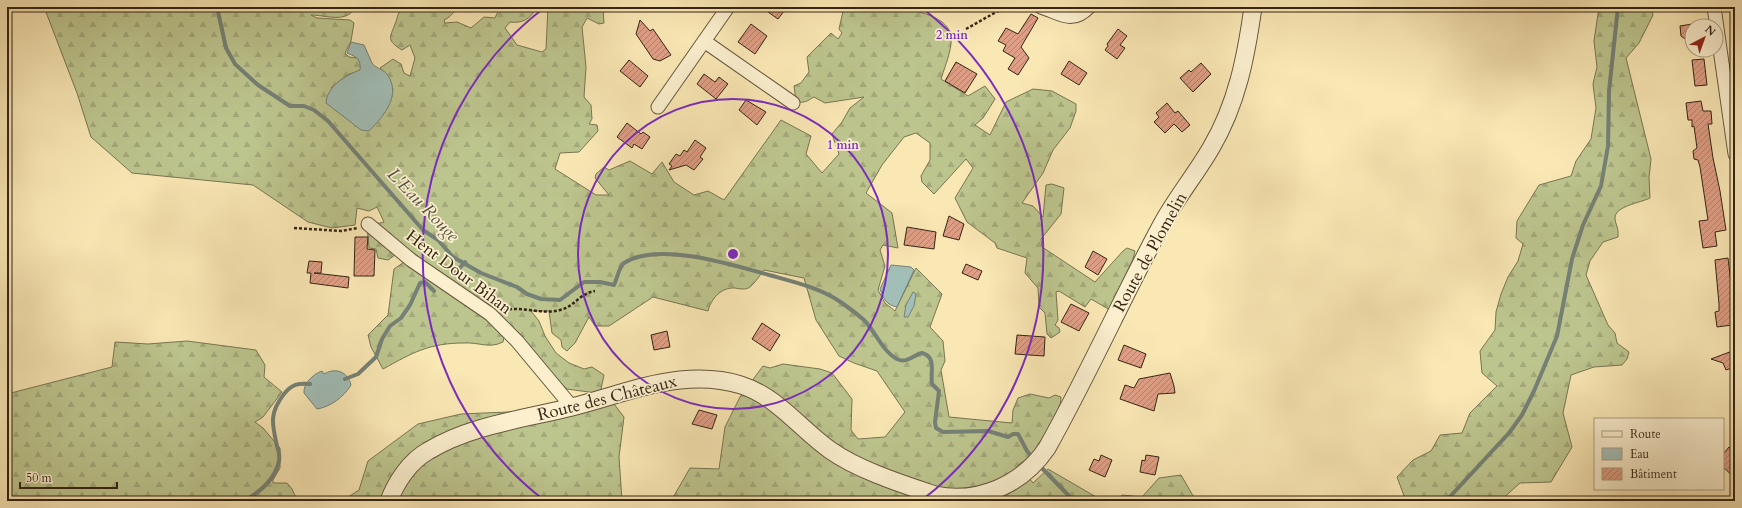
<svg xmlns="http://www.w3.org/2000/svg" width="1742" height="508" font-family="Cardo,serif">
	<defs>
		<pattern id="forest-firs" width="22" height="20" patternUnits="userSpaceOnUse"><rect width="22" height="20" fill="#bdc58e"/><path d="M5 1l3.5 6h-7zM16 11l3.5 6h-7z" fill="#a3a97a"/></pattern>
		<pattern id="building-hatch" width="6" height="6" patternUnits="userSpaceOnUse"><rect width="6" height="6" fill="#df9f86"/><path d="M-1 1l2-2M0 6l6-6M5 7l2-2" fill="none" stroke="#b6816c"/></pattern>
	</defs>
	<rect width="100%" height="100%" fill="#f9e7b4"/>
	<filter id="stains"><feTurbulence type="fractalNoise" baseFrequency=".005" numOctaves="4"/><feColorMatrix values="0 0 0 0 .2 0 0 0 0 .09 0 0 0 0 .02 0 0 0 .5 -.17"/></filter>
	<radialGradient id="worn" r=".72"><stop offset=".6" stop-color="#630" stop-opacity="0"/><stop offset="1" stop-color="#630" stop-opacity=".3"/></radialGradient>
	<path fill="url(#forest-firs)" stroke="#787551" d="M44,7H355C348,24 325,15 311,15L317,18L350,20L354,23L351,41L345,53L349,57L357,58L361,63V71L349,74L331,88L388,107L393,89L385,73L380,68L393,59L401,64L404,73L410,76L415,58L410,45L402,50C386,40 390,38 395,24C398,17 397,13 403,7H461C453,10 452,17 444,20L445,23L457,22L471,28L484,17L495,18L500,7L506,9L507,7H532L533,13C527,21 520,23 510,22L505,28L517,45L542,52L546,49L548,7H602L603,9L604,23L599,24L587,18L582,27L586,67L584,97L591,105L592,119L589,124L597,125L598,131L579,152L560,153L555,169L596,195H609L595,178L596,174L604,167L609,170L630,161L652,174L662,162L674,182L694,195L708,191L724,200L781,120L811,136L806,154L822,173L839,154L832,134L842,122L850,108L864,97L825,103L814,97C807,101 804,104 796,101L794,86L801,83L809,72L807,57L831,33L838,39L842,33L839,29L844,7H919V12C964,24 952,45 941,79L968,96L985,86L995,99L983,118L975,125L990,135L1006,102L1033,89L1052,91L1076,104V111L1070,128L1053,150L1043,173L1022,203L1033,206L1043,217L1046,185L1052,184L1064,188L1061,214L1041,239L1042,247L1095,282L1123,251L1127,248L1135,251L1133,259L1110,310L1091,299L1085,307L1059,291L1056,292L1058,320L1055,325L1059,328L1060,332L1051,338L1047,334L1045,313L1039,307L1038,288L1025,273L1027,258L997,248L995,243L967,222L955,198L973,168L966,159L934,194L922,182L921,176L930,160V143L916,133L904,137L882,165L866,193L892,213L898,248L883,245L880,250L885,266L878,290L885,303L895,311L916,268L942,294L930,327L943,341L945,361L941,370L949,417L1012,423L1013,410L1018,398L1030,394L1049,398L1055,395L1061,397L1060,410L1034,454L1018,465L1033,483L1048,469L1103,501H671L690,468L719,469L725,427L740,397L763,366L770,368L783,364L820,369L832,373L852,399L851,430L858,439L885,437L905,412L877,371L854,363L839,356L816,320L804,278L764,270C760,275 755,283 750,287C746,290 740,289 735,288C721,287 711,299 708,311L653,297L609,326H595L589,317L575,343L567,351L562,347L561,340L552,333L549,311H531L539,321L545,336L556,353L569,363L584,369L592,367L604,375L601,389L596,393L567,389L505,332L503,342C489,349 479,342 464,343C429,343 412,353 383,369L371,347L368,335L388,315L394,269L407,260L395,255L388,260L378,258L376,249L369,248L367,226L384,222L377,207L369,211L357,208L355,225L332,228L308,222L253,185L132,173L91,137L77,93Z
		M1599,7H1651L1653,15L1639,43L1626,58L1651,159L1649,178L1650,198C1640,203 1615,206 1615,218C1615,224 1619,227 1618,237L1603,242L1590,261L1586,275L1608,325L1615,333L1617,343L1629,352L1627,359L1622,365L1594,367L1571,375L1563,413L1572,447L1551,482L1520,483L1500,501H1406L1397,477L1413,460L1431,451L1440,435L1462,433L1470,413L1497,386L1482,373L1480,351L1495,330L1496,312L1501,294L1508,277L1518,261L1523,244L1516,238L1517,221L1539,185L1571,176L1576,161L1591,139L1596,108L1593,84L1597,67L1594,41Z
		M187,341L256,350L265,365L264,377L282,392L263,417L255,422L263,428L280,448V468L273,480V483H287L292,489L297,500L296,501H7V394L112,367L115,342L148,344Z
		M614,404L624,417L619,457L622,501H624H342L359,490L368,461L418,424L461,414L531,411L582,412Z
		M1181,475L1196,501H1118L1122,495L1142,497L1159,478Z"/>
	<path fill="#a1beb7" stroke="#758176" d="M351,42L364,45C367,51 369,57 372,63C375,68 383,69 387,74C402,95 384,116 369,131L361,130L326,103C327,86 346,75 360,70C361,59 357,57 347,53Z
		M891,265L911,267L914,270L897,307C886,305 884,299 880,289Z
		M913,292L916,294L914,306L908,317H904L906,305Z
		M322,371L324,374C336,367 348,372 351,385C344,397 330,407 317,409L304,393C303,384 313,374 322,371Z"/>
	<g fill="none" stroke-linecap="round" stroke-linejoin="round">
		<path stroke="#758176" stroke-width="4" d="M217,7L226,48L235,64L258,85L290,106H304L314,110L328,121L423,230L438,240L453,257L481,273L517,287L527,294L541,299L560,300L584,282H600L614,285C617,279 619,267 624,263C658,241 733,265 769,275C794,282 821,288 842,303C849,308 857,314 864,320C875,331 883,352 897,359C907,364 913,355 922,353C937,357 930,372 932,384L939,391L935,422L936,428L943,432L988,431L1008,437L1013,434H1018L1027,451L1034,459
			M455,273L465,262
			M345,379L358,374L376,357L382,339L390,326L401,318L410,305L420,283L425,282L434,291
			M1038,464L1074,501
			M244,501C260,492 275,480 279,461C280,455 279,451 277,446C272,424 269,413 284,394C292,384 298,383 310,384
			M1446,501L1509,433L1522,415L1534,391L1557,336L1572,259L1583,225L1601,186L1608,146L1609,91L1618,7"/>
	</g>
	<path fill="url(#building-hatch)" stroke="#342514" d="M761,7H787L778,19Z
		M1031,14L1038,18L1021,47L1029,58L1018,75L1008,69L1015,58L1003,51L1006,45L998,41L1006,28L1018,34Z
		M640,20L650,31L653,29L671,55L660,61L653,59L636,34Z
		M751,24L767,36L755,54L738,42Z
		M1692,24V44L1681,36L1680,26Z
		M1118,29L1127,36L1120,45L1125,48L1117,59L1105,50L1108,46L1107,44Z
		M1704,59L1707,85L1695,86L1692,60Z
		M629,60L648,76L640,87L620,71Z
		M1069,61L1087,73L1079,85L1061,74Z
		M956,62L977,74L965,93L945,81Z
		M1201,63L1211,74L1193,92L1180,78L1189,70L1191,72Z
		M704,74L715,82L719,77L728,84L716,99L697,84Z
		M746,100L766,112L757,125L739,110Z
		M1701,101L1703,111H1711L1712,124H1708L1713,158L1720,191L1726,230L1715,232L1717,246L1703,248L1699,221L1708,220L1700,167L1698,160L1694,159L1693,151L1697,148L1694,126L1692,127V120H1688L1686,103Z
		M1167,103L1175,113L1178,111L1190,125L1182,132L1174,124L1165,133L1154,122L1159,117L1156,113Z
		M627,123L641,134L643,132L650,137L642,149L634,144L632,148L617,137Z
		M695,140L706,148L700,157L703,159L694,170L686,165L669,170L672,166L669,164L676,154L680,156L684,150L687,152Z
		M949,216L964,224L959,240L943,236Z
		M907,227L936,232L934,249L904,245Z
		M355,237H368L367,249L375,250L374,276H354Z
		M1093,251L1107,259L1098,275L1085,267Z
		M1728,258L1733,301H1735V312L1731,313L1732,325L1717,327L1715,312L1719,311V304L1715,260Z
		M309,261L322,262L321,273H314L349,277L348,288L310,283L311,273H307Z
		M966,264L982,271L978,280L962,273Z
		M1071,304L1089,313L1079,331L1061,322Z
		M762,323L780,335L770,351L752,339Z
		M667,331L670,347L654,350L651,335Z
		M1017,335L1045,337L1044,356L1015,354Z
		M1124,345L1146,354L1141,368L1118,360Z
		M1735,350V367L1726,370L1723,363L1711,359Z
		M1170,373L1174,386L1175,393L1158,394L1154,411L1120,399L1125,385L1134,388L1139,379Z
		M699,410L717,415L712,429L692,424Z
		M1729,447L1735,452V478L1723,467V454Z
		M1101,455L1112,460L1105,477L1089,470L1094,459L1099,461Z
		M1146,455L1159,457L1155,475L1140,472L1142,460L1145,461Z"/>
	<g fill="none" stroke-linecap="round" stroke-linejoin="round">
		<defs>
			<path id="minor" d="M1041,7C1060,13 1072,25 1089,7
				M1714,7L1735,154
				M704,41L793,103
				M658,107L728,7
				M368,224L411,260L490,314L517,341L572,407"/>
			<path id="tertiary" d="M389,501C396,482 410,461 428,451C471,425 524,419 572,407C608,398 643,384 680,380C700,378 722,379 741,385C778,397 800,429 830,450C858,470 902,484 935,495C978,504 1022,485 1047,448C1088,375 1122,298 1162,224C1176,198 1196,174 1211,148C1237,104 1246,57 1253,7"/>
		</defs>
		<use href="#minor" stroke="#65563c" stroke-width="15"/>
		<use href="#tertiary" stroke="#65563c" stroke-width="19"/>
		<path stroke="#342514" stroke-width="2.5" stroke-dasharray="3 2" stroke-linecap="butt" d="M966,29L1005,7
			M294,228L341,231L358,228
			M504,310C522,306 542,315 560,310C574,307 580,293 595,291"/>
		<use href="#minor" stroke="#fbefce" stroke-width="13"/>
		<use href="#tertiary" stroke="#fbefce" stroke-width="17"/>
	</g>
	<g fill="none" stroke="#7b2cbf" stroke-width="2">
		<circle cx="733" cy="254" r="155"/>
		<path d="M544 500A310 310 0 0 1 544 8M922 8A310 310 0 0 1 922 500"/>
	</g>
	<g text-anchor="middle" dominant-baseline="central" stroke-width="3.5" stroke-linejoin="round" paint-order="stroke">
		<g font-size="17" fill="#342514" stroke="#fbefce">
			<text transform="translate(1150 252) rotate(-61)">Route de Plomelin</text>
			<text transform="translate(459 272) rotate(37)">Hent Dour Bihan</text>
			<text transform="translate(607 398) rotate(-14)">Route des Châteaux</text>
		</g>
		<g font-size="18" font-style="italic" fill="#555345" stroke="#fbefce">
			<text transform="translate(423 205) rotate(46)">L'Eau Rouge</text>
		</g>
	</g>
	<circle cx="733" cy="254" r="6" fill="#7b2cbf" stroke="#fbefce" stroke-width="2"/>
	<g font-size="12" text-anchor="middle" font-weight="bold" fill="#7b2cbf" stroke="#fbefce" stroke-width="3.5" stroke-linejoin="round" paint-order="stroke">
		<text x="952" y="39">2 min</text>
		<text x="843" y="149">1 min</text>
	</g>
	<rect width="1742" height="508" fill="none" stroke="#f9e7b4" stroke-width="24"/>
	<rect x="8" y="8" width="1726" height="492" fill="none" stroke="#342514" stroke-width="2"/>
	<rect x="12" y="12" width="1718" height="484" fill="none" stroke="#342514"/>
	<rect x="1594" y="418" width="130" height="72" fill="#fbefce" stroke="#ab9e84"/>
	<rect x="1602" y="431" width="20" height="6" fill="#fbefce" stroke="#ab9e84"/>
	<text x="1630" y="438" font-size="12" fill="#342514">Route</text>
	<rect x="1602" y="448" width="20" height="12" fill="#a1beb7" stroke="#ab9e84"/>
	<text x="1630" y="458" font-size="12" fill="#342514">Eau</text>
	<rect x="1602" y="468" width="20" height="12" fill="url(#building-hatch)" stroke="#ab9e84"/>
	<text x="1630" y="478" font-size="12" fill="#342514">Bâtiment</text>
	<g transform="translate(1704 38) rotate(41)"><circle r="19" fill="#fbefce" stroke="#ab9e84"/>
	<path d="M0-3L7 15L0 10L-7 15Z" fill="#8f2418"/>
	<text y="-6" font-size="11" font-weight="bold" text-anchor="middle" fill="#342514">N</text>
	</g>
	<path d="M20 482v6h97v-6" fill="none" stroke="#342514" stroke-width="2"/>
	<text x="26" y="482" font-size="12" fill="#342514" stroke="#fbefce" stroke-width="3" paint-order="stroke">50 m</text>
	<rect width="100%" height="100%" filter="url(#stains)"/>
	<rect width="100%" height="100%" fill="url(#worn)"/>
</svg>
